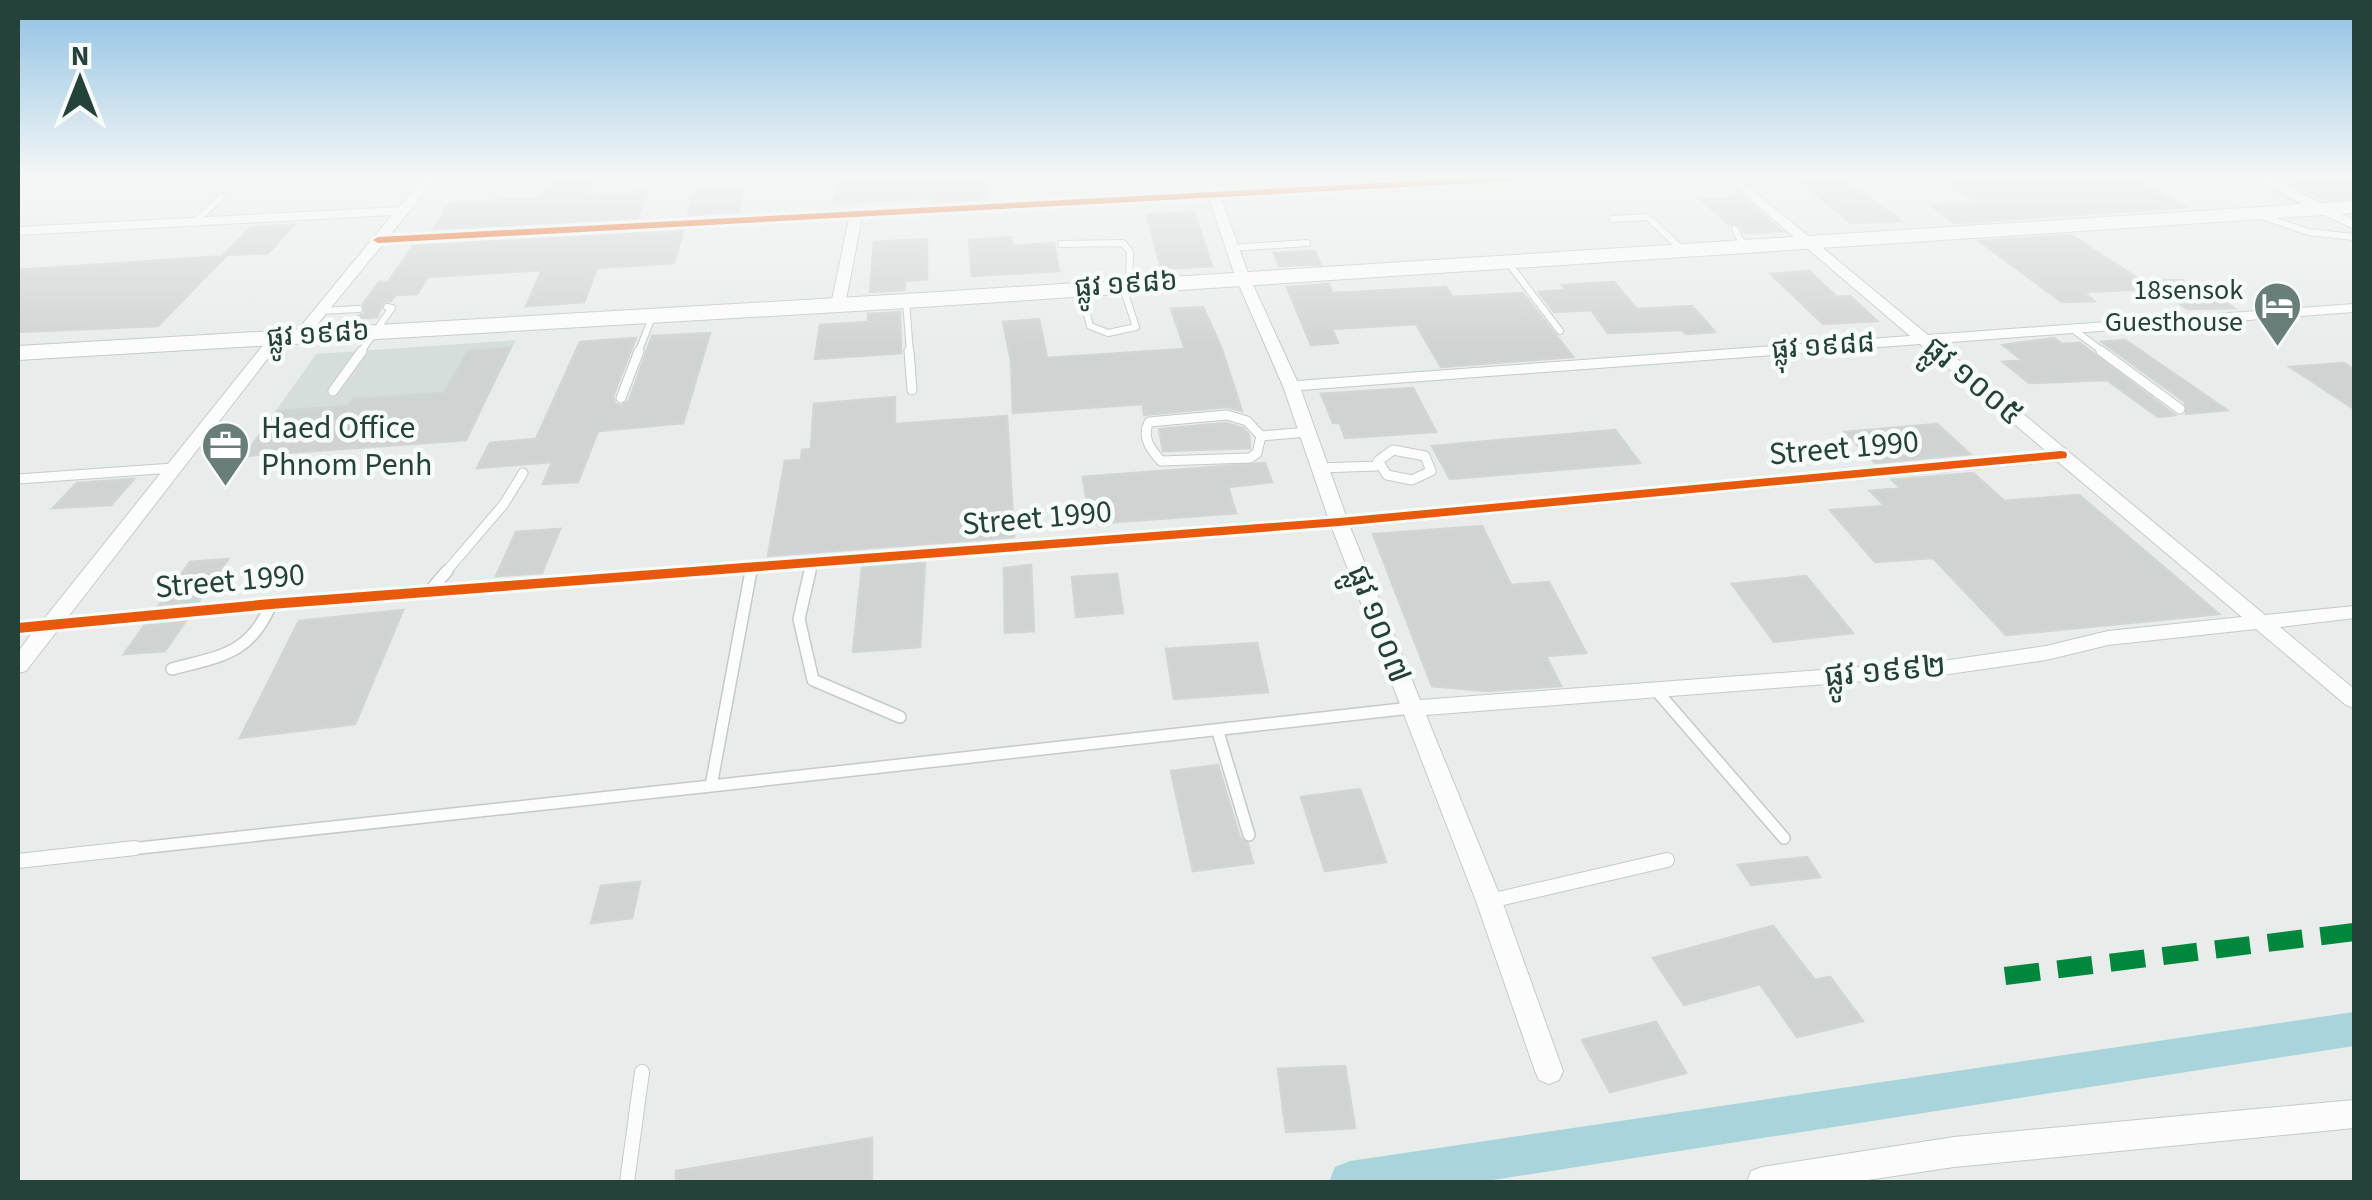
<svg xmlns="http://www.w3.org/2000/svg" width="2372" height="1200" font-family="'Source Sans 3','Noto Sans Khmer',sans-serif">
	<rect width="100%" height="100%" fill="#e8edeb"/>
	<path fill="#d6dedb" d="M516,340L466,440L244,456L316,354Z"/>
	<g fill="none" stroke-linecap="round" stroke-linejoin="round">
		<path fill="#a9d4db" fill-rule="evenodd" d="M2354,1012V1046L1480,1182H1329L1335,1167L1350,1161Z"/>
	</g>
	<path fill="#cfd4d2" stroke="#d1d6d4" stroke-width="2.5" d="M552,178H596L587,195L648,191L637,218L433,229L450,203L541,198Z
		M911,178H986L987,195H980L981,199L936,202V197L834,203L838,181Z
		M1795,178H1842L1901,221L1851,223Z
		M1941,178H2085L2094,183L2138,180L2186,207L1954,223L1932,206L1979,203Z
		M2281,178H2340L2354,184V198L2323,199Z
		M743,186L739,212L688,215L694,190Z
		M1741,197L1755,208L1781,231L1745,233L1740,224L1730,225L1701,200Z
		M1194,212L1212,266L1161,269L1147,215Z
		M294,225L268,253L223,255L251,227Z
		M683,231L674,263L597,268L584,302L526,306L542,270L428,277L417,294L395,295L391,301L383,302L377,317L352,319L365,313L363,304L379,282H388L413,246Z
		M2071,235L2154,289L2083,292L2094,301L2062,302L1979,241Z
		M1011,237L1012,246L1054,243L1059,271L972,276L969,240Z
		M927,239V279L905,281L904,290L870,292L874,242Z
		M1315,251L1320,264L1279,266L1274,253Z
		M226,256L158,326L18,332V270Z
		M1809,271L1837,297L1850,296L1877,321L1823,324L1771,274Z
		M2182,280L2193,288H2204L2234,308L2187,309L2149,281Z
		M1614,282L1637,309L1692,306L1715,332L1686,334L1682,330L1608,333L1591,310L1554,312L1539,292L1566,290L1562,285Z
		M1329,284L1332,293L1446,287L1453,297L1523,293L1573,357L1441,367L1416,324L1332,329L1338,343L1311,345L1287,287Z
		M1203,307L1221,347L1242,411L1226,407L1144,415L1143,404L1013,413L1011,360L1003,322L1039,319L1047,358L1185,349L1171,309Z
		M900,312L901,353L815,359L820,325L868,322V314Z
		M710,333L683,423L598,431L578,482L543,484L552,462L477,468L490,443L536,439L580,342L636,338L613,396L615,404L621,406L629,401L652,336Z
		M2054,338L2062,344L2080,343L2175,415L2158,417L2107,380L2029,383L2003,362L2022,360L2003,345Z
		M2125,340L2227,410L2186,414L2185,402L2102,342Z
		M510,348L466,440L244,456L277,411L348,406L353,399L444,393L468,351Z
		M2344,363L2354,370V409L2290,367Z
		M1413,388L1436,432L1345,438L1340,423H1333L1321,394Z
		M895,397V424L1007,416L1014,537L768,556L785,461L801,460L802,450L811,449L814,404Z
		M1226,423L1243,428L1249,435L1250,448L1163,451L1159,429Z
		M1937,424L1970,454L1875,463L1845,432Z
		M1615,430L1640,463L1450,479L1432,446Z
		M1265,463L1272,482L1228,487L1236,513L1090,524L1083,477Z
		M1973,473L2004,501L2079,495L2219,614L2006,635L1933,558L1875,562L1830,510L1885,506L1870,491L1900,488L1892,480Z
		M134,479L111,505L53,508L77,483Z
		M1482,526L1511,585L1549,582L1586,653L1546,656L1561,686L1487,691L1432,686L1373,534Z
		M560,529L542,573L496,576L516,532Z
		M228,559L199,601L159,605L190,562Z
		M925,563L920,647L853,652L862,568Z
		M1031,565L1034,631L1005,633L1004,568Z
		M1117,574L1123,613L1076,617L1072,577Z
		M1806,576L1853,633L1774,642L1732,584Z
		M403,610L355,724L240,738L299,621Z
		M185,622L165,651L124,654L144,626Z
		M1257,643L1268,692L1174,699L1166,649Z
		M1218,765L1240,838L1248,844L1253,863L1193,871L1171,771Z
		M1360,789L1386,862L1325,871L1301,797Z
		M1807,857L1820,877L1751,885L1738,865Z
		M640,882L632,918L591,923L601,886Z
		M1773,926L1815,980L1830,977L1863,1021L1797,1037L1760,984L1684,1005L1653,958Z
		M1656,1022L1686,1073L1610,1092L1582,1040Z
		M1345,1066L1355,1128L1286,1132L1278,1069Z
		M872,1138V1182H676V1171Z"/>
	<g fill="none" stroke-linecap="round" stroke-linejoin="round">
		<defs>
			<path id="service-far3" d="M2256,214L2308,232L2354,237
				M1613,219L1648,217L1681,249
				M195,222L221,197
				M1735,229L1743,245
				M1061,244L1123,243L1130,252L1129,283
				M1232,248L1307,243
				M1507,261L1560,331
				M1080,287L1090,326L1108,333L1136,327L1122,285
				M906,301L910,353
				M320,311L359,309
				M2071,328L2105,353
				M360,353L392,308L387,307
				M638,353L653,315"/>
			<path id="service-far2" d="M909,351L912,390
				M2101,351L2180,409
				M333,391L362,351
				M621,398L639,351
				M1227,415L1247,421L1261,436L1257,453L1250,458L1161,461C1151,450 1141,437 1149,422Z
				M1261,436L1307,432
				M1393,450L1425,456L1431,471L1412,480L1387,475L1378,461Z
				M1320,468L1377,466
				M18,479L173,468
				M445,573L504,504L523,473
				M750,573L751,569
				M810,573L812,564"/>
			<path id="service-far1" d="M810,571L799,619L813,680L900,717
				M429,592L447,571
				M172,669C220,656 250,655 271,604
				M1655,689L1784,838
				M1218,732L1249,835
				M711,786L1411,708
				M112,851L711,786L751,571"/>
			<path id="service" d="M18,861L135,848
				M1490,901L1667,860
				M627,1182L642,1072"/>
			<path id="minor" d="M424,178H436L390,235L1206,191L1202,178H1214L1219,190L1453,178H1519L1513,182L1221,198L1249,276L1297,381L1910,336L1725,178H1738L1928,335L2354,304V312L1938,343L2265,615L2354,606V618L2280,627L2354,689V708L2346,705L2256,629L2108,645L2046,660L1942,675L1426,715L1502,901L1563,1071L1559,1080L1549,1084L1539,1080L1535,1071L1476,901L1332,528L271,610L57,631L26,671L18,673V652L32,633L18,635V621L44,619L272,334L277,332L285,337L282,340L68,617L271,598L1328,517L1283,386L1235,276L1209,198L862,217L845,305L838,309L831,305L849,218L383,244L306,338L301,340L293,335L296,332L392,215L18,235V227L399,207ZM1920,344L2046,451L1346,516L1301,390ZM2057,461L2242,617L2108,631L2046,646L1942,661L1420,700L1350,527Z
				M2323,205L2354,220V229L2318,212L2317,209Z
				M2354,1100V1128L1954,1167L1854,1182H1747L1751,1171L1762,1167L1954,1137Z"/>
			<path id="tertiary" d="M2253,178H2272L2331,209L2317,212Z"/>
			<path id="secondary" d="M2354,201V213L906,308L18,360V346L906,294Z"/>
		</defs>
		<use href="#service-far3" stroke="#c5cac8" stroke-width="8"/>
		<use href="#service-far2" stroke="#c5cac8" stroke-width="11"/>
		<use href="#service-far1" stroke="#c5cac8" stroke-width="14"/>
		<use href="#service" stroke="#c5cac8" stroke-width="16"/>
		<use href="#minor" stroke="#c5cac8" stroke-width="2"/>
		<use href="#tertiary" stroke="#c5cac8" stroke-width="3"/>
		<use href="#secondary" stroke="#c3cbc8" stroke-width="2"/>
		<use href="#service-far3" stroke="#fcfcfc" stroke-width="6"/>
		<use href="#service-far2" stroke="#fcfcfc" stroke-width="9"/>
		<use href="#service-far1" stroke="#fcfcfc" stroke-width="11"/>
		<use href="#service" stroke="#fcfcfc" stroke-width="14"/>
		<use href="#minor" fill="#fcfcfc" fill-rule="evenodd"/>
		<use href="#tertiary" fill="#fcfcfc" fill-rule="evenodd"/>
		<use href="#secondary" fill="#fcfcfc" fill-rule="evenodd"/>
		<path stroke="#00873e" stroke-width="18" stroke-dasharray="35 18" stroke-linecap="butt" d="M2005,976L2354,932"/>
		<defs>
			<path id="cycleway" d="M1470,178H1518L1513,181L378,243L373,240L378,237Z
				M2061,451L2066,452L2067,455L2066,458L1339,526L271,609L18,633V623L271,599L1339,518Z"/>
		</defs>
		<use href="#cycleway" stroke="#f7fbf9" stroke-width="6"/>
		<use href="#cycleway" fill="#e8590c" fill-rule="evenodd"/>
	</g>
	<linearGradient id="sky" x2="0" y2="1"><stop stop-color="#8fc1e3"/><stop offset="0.51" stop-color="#f5f7f6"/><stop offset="1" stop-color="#f5f7f6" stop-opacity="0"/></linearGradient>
	<rect width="2372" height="346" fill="url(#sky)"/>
	<defs>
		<symbol id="hotel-pin" viewBox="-11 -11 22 30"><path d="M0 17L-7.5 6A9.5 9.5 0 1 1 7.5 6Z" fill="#697e78" stroke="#f7fbf9"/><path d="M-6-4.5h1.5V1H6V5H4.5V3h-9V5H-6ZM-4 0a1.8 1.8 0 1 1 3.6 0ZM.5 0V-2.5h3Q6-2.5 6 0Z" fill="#fff"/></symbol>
		<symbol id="office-pin" viewBox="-11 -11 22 30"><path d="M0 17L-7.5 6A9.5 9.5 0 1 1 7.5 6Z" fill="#697e78" stroke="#f7fbf9"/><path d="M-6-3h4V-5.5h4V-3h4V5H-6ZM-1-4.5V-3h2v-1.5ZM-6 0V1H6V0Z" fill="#fff"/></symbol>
	</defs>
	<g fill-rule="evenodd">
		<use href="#hotel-pin" x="2250" y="278" width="55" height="75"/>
		<use href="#office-pin" x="198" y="418" width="55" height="75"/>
	</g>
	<g text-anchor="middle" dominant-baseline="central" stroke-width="9" stroke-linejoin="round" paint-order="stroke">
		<g font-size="28" fill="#24423a" stroke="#f7fbf9">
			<text transform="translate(1126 284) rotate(-4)">ផ្លូវ ១៩៨៦</text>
			<text transform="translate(318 334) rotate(-4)">ផ្លូវ ១៩៨៦</text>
			<text transform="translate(1823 346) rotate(-4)">ផ្លុវ ១៩៨៨</text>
		</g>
		<g font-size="28" fill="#24423a" stroke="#f7fbf9" text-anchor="end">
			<text x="2243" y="290">18sensok<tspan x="2243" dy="32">Guesthouse</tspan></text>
		</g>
		<g font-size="32" fill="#24423a" stroke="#f7fbf9">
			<text transform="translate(1973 381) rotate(40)">ផ្លូវ ១០០៥</text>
			<text transform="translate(1844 448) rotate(-5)">Street 1990</text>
			<text transform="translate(1037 518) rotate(-5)">Street 1990</text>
			<text transform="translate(230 581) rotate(-5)">Street 1990</text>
			<text transform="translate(1379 624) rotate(69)">ផ្លូវ ១០០៧</text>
			<text transform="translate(1885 671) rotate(-5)">ផ្លូវ ១៩៩២</text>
		</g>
		<g font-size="32" fill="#24423a" stroke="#f7fbf9" text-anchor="start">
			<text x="261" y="428">Haed Office<tspan x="261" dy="37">Phnom Penh</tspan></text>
		</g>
	</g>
	<rect width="2372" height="1200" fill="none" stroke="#24423a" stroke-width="40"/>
	<g transform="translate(80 80)" stroke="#f7fbf9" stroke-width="8" paint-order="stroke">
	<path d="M0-8L18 38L0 25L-18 38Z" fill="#24423a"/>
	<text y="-15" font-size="28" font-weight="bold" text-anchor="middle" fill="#24423a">N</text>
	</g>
</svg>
